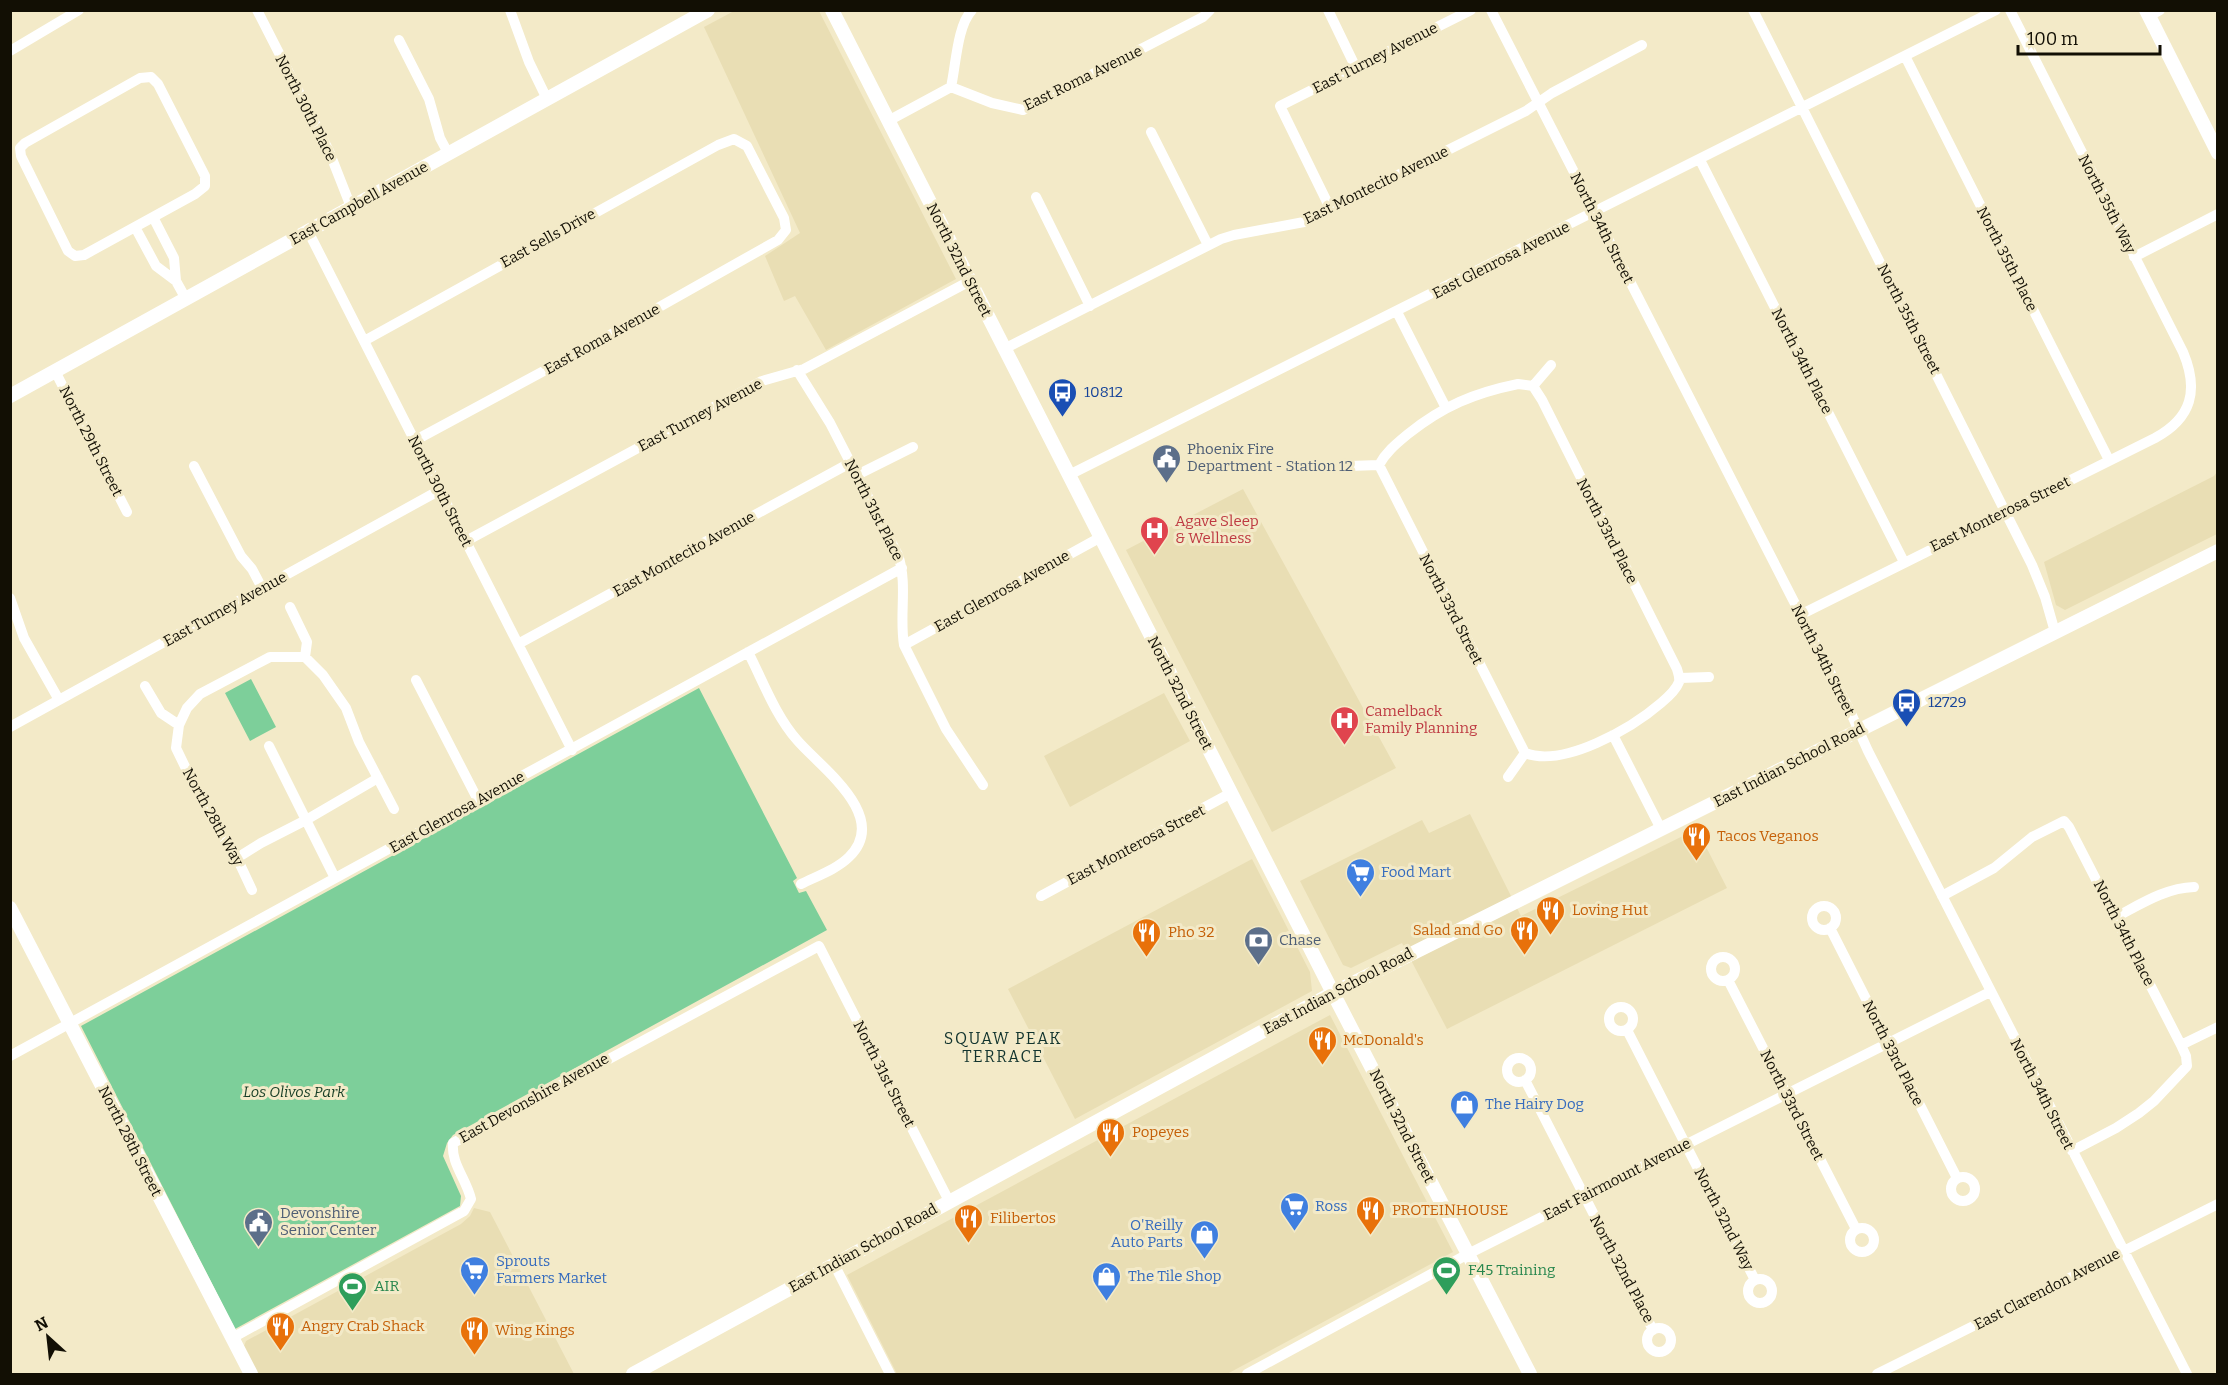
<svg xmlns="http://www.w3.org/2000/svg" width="2228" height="1385" font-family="Bitter,serif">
	<rect width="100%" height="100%" fill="#f3eac8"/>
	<path fill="#e9deb4" d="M734,11H819L956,279L826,350L795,296L784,301L765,256L800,233L704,27Z
		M2217,472V534L2065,610L2056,605L2044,562L2214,476Z
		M1243,489L1396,768L1272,832L1126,550Z
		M1164,693L1190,741L1070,807L1044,756Z
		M1470,814L1521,916L1697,829L1727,888L1447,1029L1402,943L1351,968L1343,965L1300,881L1422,820L1429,833Z
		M1252,859L1310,972L1312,991L1075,1119L1008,989Z
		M1330,1015L1453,1252L1227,1374H897L847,1275Z
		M474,1208L490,1212L574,1374H258L245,1349L244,1346L246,1341L461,1224L470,1216Z"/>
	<path fill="#7dcf9a" d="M251,679L276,727L250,741L225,693Z
		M699,688L797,878L793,881L799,893L806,891L827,930L453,1135L447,1143L443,1156L461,1196L460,1206L235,1329L81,1026Z"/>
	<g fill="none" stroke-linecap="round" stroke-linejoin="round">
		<path stroke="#fff" stroke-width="10" d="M257,10L329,151L351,207
			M510,10L529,62L547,99
			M1328,10L1356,68
			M1491,10L1850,711L1868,751L2187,1374
			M1753,10L2032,565L2045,597L2055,632
			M2149,16L2160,10
			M399,40L429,99L440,138L448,153
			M10,51L79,10
			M1905,56L2109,460
			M151,77L158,84L205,176V186L195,194L84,255L75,256L68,251L21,156L20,148L25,143L140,78Z
			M951,87C956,65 957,26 972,10
			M888,121L951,87L992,103L1023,110L1203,17L1210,10
			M1151,132L1208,245
			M1700,160L1904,562
			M1036,197L1090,306
			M1330,208L1280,106L1471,10
			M153,217L174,258L176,281L186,299
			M135,227L156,266L176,281
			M308,231L572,750
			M2134,257L2218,214
			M1397,312L1446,408
			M364,341L718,145L734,139L747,146L784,218L786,230L778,240L592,345L414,441
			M1004,349L1221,239L1234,235L1304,222L1526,111L1552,93L1642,45
			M797,370L830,423L898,555C908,584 899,615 904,645L946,729L983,785
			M55,371L127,512
			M1518,384L1533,386L1542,400L1677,669C1678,673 1680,677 1679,682C1676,690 1667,698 1661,703C1632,728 1564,768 1525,753L1379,465C1386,452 1396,444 1408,434C1443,406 1474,393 1518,384Z
			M1533,386L1551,365
			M194,466L241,556L252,569L262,588
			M1350,466L1379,465
			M857,475L913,447
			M1069,475L1996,10
			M466,541L762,381L804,369L970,281
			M10,598L24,638L59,700
			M290,607L307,642L305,657
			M1800,615L2155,438C2192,418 2199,390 2183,352L2010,10
			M518,644L850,463
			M904,645L1101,537
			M748,652C763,681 775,715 797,740C820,767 891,816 849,857C837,869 817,876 801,884
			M305,657L323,675L346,708L359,742L394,809
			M1680,678L1709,677
			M416,680L478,800
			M145,686L161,713L179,725L176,748L206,810L237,858L252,890
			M179,725L187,708L200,694L270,657H305
			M10,727L440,490
			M1613,735L1661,829
			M269,746L335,878
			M1508,777L1525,753
			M237,858L261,843L306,820L378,778
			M1041,896L1231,793
			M1942,896L1994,868L2032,837L2064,821L2069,827L2181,1045
			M1812 918a12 12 0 1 1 24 0a12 12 0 1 1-24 0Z
			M2116,917C2141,904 2165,888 2194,887
			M1830,928L1957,1178
			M1711 969a12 12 0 1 1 24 0a12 12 0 1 1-24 0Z
			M1728,980L1856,1229
			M1609 1019a12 12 0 1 1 24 0a12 12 0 1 1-24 0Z
			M1627,1030L1755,1280
			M10,1056L902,568
			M1507 1070a12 12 0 1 1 24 0a12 12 0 1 1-24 0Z
			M1525,1080L1653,1330
			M2072,1151L2116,1128L2139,1113L2154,1101L2187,1066L2186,1056L2181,1045L2218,1027
			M1951 1189a12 12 0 1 1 24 0a12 12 0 1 1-24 0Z
			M1850 1240a12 12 0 1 1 24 0a12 12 0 1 1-24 0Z
			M834,1264L890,1374
			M1748 1291a12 12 0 1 1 24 0a12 12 0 1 1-24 0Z
			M1647 1340a12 12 0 1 1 24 0a12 12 0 1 1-24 0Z
			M232,1338L464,1211L471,1199C466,1178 451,1164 453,1143L819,946L949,1201
			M1247,1374L1468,1254L1990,992
			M1877,1374L2218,1204"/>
		<path stroke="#fff" stroke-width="14" d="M832,10L1333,993L1530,1374
			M2146,10L2218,153
			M10,396L708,10
			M10,908L251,1374
			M633,1374L1333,993L2218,551"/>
	</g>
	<defs>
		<symbol id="bus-pin" viewBox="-11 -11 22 30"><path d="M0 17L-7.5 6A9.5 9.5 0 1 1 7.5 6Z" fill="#1a4fb4" stroke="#f3eac8"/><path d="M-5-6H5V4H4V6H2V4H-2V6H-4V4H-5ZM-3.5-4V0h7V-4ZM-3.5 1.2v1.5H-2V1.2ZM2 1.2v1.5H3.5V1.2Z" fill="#fff"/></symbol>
		<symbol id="civic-pin" viewBox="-11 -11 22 30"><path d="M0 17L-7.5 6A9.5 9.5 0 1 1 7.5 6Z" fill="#5c6f8a" stroke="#f3eac8"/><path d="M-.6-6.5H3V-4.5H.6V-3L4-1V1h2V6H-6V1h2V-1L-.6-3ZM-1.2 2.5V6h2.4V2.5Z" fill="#fff"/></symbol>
		<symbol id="hospital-pin" viewBox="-11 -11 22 30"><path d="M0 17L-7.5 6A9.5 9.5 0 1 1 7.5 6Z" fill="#e0444e" stroke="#f3eac8"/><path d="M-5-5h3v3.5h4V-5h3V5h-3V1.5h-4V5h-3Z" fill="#fff"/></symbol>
		<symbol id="restaurant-pin" viewBox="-11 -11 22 30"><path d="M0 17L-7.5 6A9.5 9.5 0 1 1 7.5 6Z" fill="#e8710a" stroke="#f3eac8"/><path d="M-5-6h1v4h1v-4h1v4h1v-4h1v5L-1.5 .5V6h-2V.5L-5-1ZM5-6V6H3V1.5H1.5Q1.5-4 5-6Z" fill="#fff"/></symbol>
		<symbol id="supermarket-pin" viewBox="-11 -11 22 30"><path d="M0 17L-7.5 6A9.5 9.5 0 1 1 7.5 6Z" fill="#3f7fe0" stroke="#f3eac8"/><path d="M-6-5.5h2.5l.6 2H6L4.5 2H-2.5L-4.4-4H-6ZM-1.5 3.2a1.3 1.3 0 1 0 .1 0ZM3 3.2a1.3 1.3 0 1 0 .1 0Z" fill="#fff"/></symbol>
		<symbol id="bank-pin" viewBox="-11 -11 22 30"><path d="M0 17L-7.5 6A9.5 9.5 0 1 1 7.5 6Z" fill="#5c6f8a" stroke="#f3eac8"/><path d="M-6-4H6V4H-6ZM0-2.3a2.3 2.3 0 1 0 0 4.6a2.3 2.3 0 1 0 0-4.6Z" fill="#fff"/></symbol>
		<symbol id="shop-pin" viewBox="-11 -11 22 30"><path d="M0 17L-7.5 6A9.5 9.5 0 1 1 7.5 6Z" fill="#3f7fe0" stroke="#f3eac8"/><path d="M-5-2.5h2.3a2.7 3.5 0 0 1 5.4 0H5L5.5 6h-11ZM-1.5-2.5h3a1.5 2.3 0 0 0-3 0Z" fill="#fff"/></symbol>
		<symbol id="stadium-pin" viewBox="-11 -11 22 30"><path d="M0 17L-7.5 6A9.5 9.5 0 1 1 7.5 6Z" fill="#2e9e5b" stroke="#f3eac8"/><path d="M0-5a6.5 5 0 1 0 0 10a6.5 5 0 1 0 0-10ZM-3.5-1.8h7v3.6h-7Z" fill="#fff"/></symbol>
	</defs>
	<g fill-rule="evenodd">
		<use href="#bus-pin" x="1046" y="376" width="33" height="45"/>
		<use href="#civic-pin" x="1150" y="442" width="33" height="45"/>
		<use href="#hospital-pin" x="1138" y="514" width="33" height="45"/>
		<use href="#bus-pin" x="1890" y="686" width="33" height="45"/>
		<use href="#hospital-pin" x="1328" y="704" width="33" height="45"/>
		<use href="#restaurant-pin" x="1680" y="820" width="33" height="45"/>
		<use href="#supermarket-pin" x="1344" y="856" width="33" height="45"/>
		<use href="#restaurant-pin" x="1534" y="894" width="33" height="45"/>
		<use href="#restaurant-pin" x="1508" y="914" width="33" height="45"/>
		<use href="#restaurant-pin" x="1130" y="916" width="33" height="45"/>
		<use href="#bank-pin" x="1242" y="924" width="33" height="45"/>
		<use href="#restaurant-pin" x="1306" y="1024" width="33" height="45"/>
		<use href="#shop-pin" x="1448" y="1088" width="33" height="45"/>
		<use href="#restaurant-pin" x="1094" y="1116" width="33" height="45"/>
		<use href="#supermarket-pin" x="1278" y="1190" width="33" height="45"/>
		<use href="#restaurant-pin" x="1354" y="1194" width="33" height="45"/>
		<use href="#restaurant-pin" x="952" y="1202" width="33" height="45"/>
		<use href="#civic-pin" x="242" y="1206" width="33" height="45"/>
		<use href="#shop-pin" x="1188" y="1218" width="33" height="45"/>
		<use href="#supermarket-pin" x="458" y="1254" width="33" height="45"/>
		<use href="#stadium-pin" x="1430" y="1254" width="33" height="45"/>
		<use href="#shop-pin" x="1090" y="1260" width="33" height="45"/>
		<use href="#stadium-pin" x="336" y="1270" width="33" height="45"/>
		<use href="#restaurant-pin" x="264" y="1310" width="33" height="45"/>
		<use href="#restaurant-pin" x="458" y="1314" width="33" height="45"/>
	</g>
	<g text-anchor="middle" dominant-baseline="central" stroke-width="6" stroke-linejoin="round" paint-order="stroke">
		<g font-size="15" fill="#120f04" stroke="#f3eac8">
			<text transform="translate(1375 58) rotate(-27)">East Turney Avenue</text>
			<text transform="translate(1083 78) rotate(-26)">East Roma Avenue</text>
			<text transform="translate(306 108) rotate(63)">North 30th Place</text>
			<text transform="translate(1376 185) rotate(-26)">East Montecito Avenue</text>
			<text transform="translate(359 203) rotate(-29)">East Campbell Avenue</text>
			<text transform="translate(2107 204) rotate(63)">North 35th Way</text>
			<text transform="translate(1602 228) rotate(63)">North 34th Street</text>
			<text transform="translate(548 238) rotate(-29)">East Sells Drive</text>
			<text transform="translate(2007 259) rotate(63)">North 35th Place</text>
			<text transform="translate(959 260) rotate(63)">North 32nd Street</text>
			<text transform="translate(1501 260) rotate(-27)">East Glenrosa Avenue</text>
			<text transform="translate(1909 319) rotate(63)">North 35th Street</text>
			<text transform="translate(602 339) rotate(-29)">East Roma Avenue</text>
			<text transform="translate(1802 361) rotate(63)">North 34th Place</text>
			<text transform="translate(700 415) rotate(-28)">East Turney Avenue</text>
			<text transform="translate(91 441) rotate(63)">North 29th Street</text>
			<text transform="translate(440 491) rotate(63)">North 30th Street</text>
			<text transform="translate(874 510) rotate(63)">North 31st Place</text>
			<text transform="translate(2000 514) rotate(-26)">East Monterosa Street</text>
			<text transform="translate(1607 531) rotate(63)">North 33rd Place</text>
			<text transform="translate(684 554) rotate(-29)">East Montecito Avenue</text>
			<text transform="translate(1002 591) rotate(-29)">East Glenrosa Avenue</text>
			<text transform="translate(225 609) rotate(-29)">East Turney Avenue</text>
			<text transform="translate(1451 609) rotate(63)">North 33rd Street</text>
			<text transform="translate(1823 660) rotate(63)">North 34th Street</text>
			<text transform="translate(1180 693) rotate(63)">North 32nd Street</text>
			<text transform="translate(1789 765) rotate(-27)">East Indian School Road</text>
			<text transform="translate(457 812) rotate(-29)">East Glenrosa Avenue</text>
			<text transform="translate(213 817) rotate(61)">North 28th Way</text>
			<text transform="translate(1136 845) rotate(-28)">East Monterosa Street</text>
			<text transform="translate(2124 933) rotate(63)">North 34th Place</text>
			<text transform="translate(1338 991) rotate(-28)">East Indian School Road</text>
			<text transform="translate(1893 1053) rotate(63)">North 33rd Place</text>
			<text transform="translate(884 1074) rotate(63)">North 31st Street</text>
			<text transform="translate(2042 1094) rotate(63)">North 34th Street</text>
			<text transform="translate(534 1098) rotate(-29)">East Devonshire Avenue</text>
			<text transform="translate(1792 1105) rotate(63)">North 33rd Street</text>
			<text transform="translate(1402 1126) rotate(63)">North 32nd Street</text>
			<text transform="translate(130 1141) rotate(63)">North 28th Street</text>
			<text transform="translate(1617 1179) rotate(-27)">East Fairmount Avenue</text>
			<text transform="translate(1724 1219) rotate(63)">North 32nd Way</text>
			<text transform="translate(863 1248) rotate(-29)">East Indian School Road</text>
			<text transform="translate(1622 1269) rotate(62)">North 32nd Place</text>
			<text transform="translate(2047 1289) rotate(-27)">East Clarendon Avenue</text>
		</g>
		<g font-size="15" fill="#164399" stroke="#f3eac8" text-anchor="start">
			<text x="1084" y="392">10812</text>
			<text x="1928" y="702">12729</text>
		</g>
		<g font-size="15" fill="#4e5e75" stroke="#f3eac8" text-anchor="start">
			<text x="1187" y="449">Phoenix Fire<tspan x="1187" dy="17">Department - Station 12</tspan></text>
			<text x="1279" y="940">Chase</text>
			<text x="280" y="1213">Devonshire<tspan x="280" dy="17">Senior Center</tspan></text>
		</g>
		<g font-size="15" fill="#be3a42" stroke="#f3eac8" text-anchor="start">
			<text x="1175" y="521">Agave Sleep<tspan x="1175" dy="17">&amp; Wellness</tspan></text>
			<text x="1365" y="711">Camelback<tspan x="1365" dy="17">Family Planning</tspan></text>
		</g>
		<g font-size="15" fill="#c56008" stroke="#f3eac8" text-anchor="start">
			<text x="1717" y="836">Tacos Veganos</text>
			<text x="1572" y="910">Loving Hut</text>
			<text x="1503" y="930" text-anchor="end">Salad and Go</text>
			<text x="1168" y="932">Pho 32</text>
			<text x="1343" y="1040">McDonald's</text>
			<text x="1132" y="1132">Popeyes</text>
			<text x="1392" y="1210">PROTEINHOUSE</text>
			<text x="990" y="1218">Filibertos</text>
			<text x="301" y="1326">Angry Crab Shack</text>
			<text x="495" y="1330">Wing Kings</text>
		</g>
		<g font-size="15" fill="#366cbe" stroke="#f3eac8" text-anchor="start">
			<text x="1381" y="872">Food Mart</text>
			<text x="1485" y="1104">The Hairy Dog</text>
			<text x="1315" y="1206">Ross</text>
			<text x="1183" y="1225" text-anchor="end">O'Reilly<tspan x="1183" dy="17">Auto Parts</tspan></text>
			<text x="496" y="1261">Sprouts<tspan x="496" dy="17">Farmers Market</tspan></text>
			<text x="1128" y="1276">The Tile Shop</text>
		</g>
		<g font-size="15" font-style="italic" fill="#173e26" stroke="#f3eac8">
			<text x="294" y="1092">Los Olivos Park</text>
		</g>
		<g font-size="15" fill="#27864d" stroke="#f3eac8" text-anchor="start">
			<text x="1468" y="1270">F45 Training</text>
			<text x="374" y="1286">AIR</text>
		</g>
		<g font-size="16" letter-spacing="1.5" fill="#12342e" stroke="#f3eac8">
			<text x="1003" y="1038">SQUAW PEAK<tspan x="1003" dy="18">TERRACE</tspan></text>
		</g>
	</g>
	<rect width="2228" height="1385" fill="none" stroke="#120f04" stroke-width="24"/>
	<g transform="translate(48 1337) rotate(333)" stroke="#f3eac8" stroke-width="4.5" paint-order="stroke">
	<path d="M0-4.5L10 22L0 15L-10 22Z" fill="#120f04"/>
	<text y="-9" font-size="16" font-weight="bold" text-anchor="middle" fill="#120f04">N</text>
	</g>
	<path d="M2018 45v9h142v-9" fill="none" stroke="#120f04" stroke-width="3"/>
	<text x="2027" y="45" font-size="18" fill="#120f04" stroke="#f3eac8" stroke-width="4.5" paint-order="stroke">100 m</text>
</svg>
